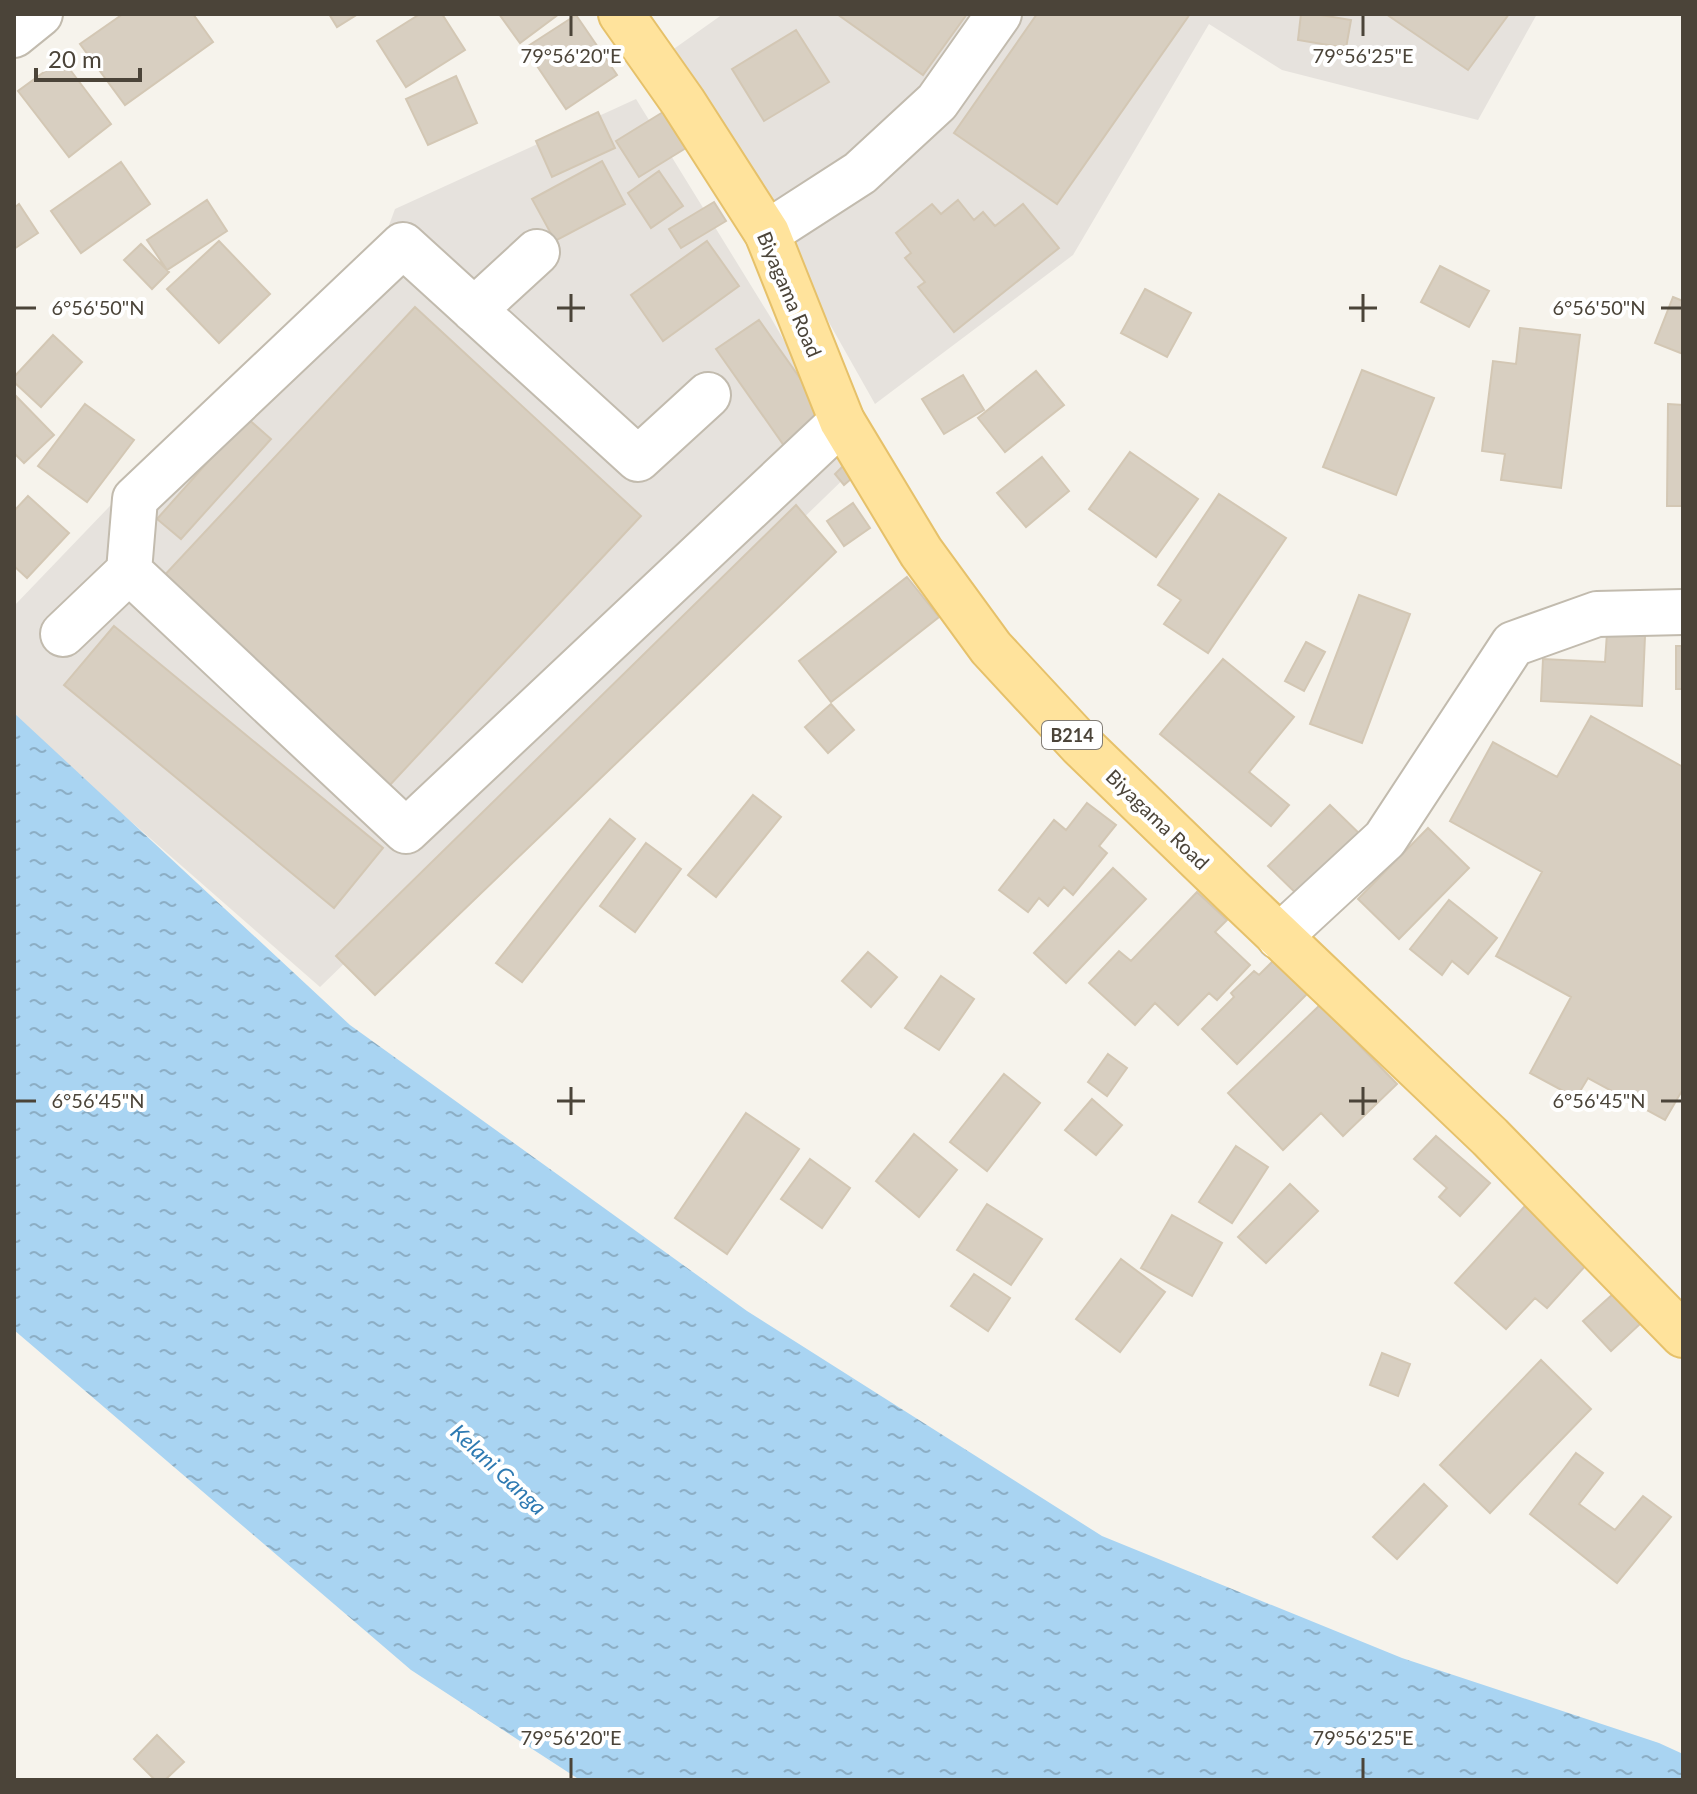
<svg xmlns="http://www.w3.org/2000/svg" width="1697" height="1794" font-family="Lato,sans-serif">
	<defs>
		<pattern id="water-ripples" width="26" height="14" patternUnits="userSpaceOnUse" patternTransform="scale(2)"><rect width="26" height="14" fill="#a9d4f2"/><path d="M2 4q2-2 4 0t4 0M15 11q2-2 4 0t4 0" fill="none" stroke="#8caec5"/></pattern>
	</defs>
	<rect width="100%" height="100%" fill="#f6f3ec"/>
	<path fill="#e6e2dd" d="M723,14H1537L1478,120L1282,70L1209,24L1073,255L875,404L726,140L661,58Z
		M636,99L771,318L857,466L320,987L14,719V606L179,434L367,285L395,209Z"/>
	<path fill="url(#water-ripples)" d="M14,713L350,1025L747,1311L1102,1536L1402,1658L1659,1743L1683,1754V1780H580L411,1670L14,1330Z"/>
	<path fill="#d8cfc1" stroke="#d3c7b4" stroke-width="2" d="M123,14H193L213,42L125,105L80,44Z
		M329,14H358L337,27Z
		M420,14H442L465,50L406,87L377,41Z
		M499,14H559L520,43Z
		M837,14H967L923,75Z
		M1037,14H1190L1057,204L954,133Z
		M1301,14H1315L1351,20L1346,48L1298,40Z
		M1386,14H1509L1468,70Z
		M576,15L617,75L566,109L525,48Z
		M796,30L829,82L764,121L732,69Z
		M62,59L111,124L69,157L18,91Z
		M456,76L477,123L428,145L406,99Z
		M598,112L615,148L552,177L536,141Z
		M663,112L686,148L639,177L616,141Z
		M602,161L625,204L555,241L532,199Z
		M121,162L150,204L81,253L51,211Z
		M659,171L683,206L651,228L628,193Z
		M207,200L227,231L167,270L147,240Z
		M958,200L974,220L983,212L995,226L1023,204L1059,248L954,332L918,287L925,282L905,258L911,253L896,233L932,204L941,214Z
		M714,202L726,221L681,248L669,229Z
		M19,204L38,233L14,249V208Z
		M219,241L270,294L219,343L167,289Z
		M707,241L739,286L663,341L631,295Z
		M141,244L169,272L152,289L124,260Z
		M1440,266L1489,291L1469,327L1421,302Z
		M1145,289L1191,313L1167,357L1121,333Z
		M1673,297L1683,301V354L1655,343Z
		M415,307L641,516L388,787L161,579Z
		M759,320L828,418L785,447L716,349Z
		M1520,328L1580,335L1561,488L1501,480L1505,454L1482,451L1493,361L1516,364Z
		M53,335L82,362L41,407L14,382V377Z
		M1362,370L1434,398L1396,495L1323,467Z
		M1036,371L1064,405L1005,452L978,418Z
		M963,375L984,410L944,434L922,399Z
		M14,394L54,435L24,463L14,453Z
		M85,404L134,440L87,502L38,466Z
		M1668,404L1683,405V506H1667Z
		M247,418L271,439L181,539L157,519Z
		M1130,452L1198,499L1156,557L1089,509Z
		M1042,457L1069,491L1026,527L997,493Z
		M849,460L859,472L844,485L835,474Z
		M1219,494L1286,538L1208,653L1164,624L1181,600L1158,585Z
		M28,496L69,533L27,578L14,566V511Z
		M853,503L870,528L844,546L827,521Z
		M796,505L836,552L375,995L336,956Z
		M907,577L939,617L831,702L799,661Z
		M1359,595L1410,614L1362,743L1310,724Z
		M114,626L383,848L334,908L64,685Z
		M1607,633L1645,636L1642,706L1541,701L1543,659L1605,662Z
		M1306,642L1325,652L1304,691L1285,681Z
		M1676,646H1683V689H1676Z
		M1223,659L1294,717L1249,772L1289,805L1271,826L1160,734Z
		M831,704L854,730L828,753L805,727Z
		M1591,716L1683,767V1089L1665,1120L1588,1078L1576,1098L1530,1073L1571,997L1496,956L1542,872L1450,821L1493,742L1557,777Z
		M753,795L781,817L716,897L688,875Z
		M1087,803L1116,825L1099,846L1107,853L1073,895L1064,887L1048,906L1039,898L1028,912L999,890L1054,820L1066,830Z
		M1330,805L1367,841L1305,902L1268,866Z
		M610,819L635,839L522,982L496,963Z
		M1428,828L1469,868L1399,939L1358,899Z
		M646,843L681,869L635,932L600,906Z
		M1113,868L1146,899L1066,983L1034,953Z
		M1197,892L1227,920L1215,932L1250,965L1217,1000L1209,993L1178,1025L1155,1003L1135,1025L1089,983L1119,951L1131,961Z
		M1449,900L1497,938L1468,974L1452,961L1442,975L1410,949Z
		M868,952L897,977L871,1007L842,981Z
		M1276,958L1310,991L1237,1064L1202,1029L1234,997L1231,993L1254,971L1259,975Z
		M941,976L974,999L939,1050L905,1028Z
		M1320,1005L1397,1084L1343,1136L1321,1113L1283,1150L1228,1093Z
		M1108,1054L1127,1068L1107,1096L1088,1082Z
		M1004,1074L1040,1103L987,1171L950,1142Z
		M1092,1099L1122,1125L1096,1155L1065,1130Z
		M746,1113L799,1149L727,1254L675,1218Z
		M914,1134L957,1170L919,1217L876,1181Z
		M1436,1136L1490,1183L1460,1216L1439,1197L1447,1188L1414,1159Z
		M1236,1146L1268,1167L1232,1223L1199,1202Z
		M810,1159L850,1188L822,1228L781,1199Z
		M1290,1184L1318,1211L1266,1263L1238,1237Z
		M987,1204L1042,1239L1011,1285L957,1250Z
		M1525,1206L1588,1263L1547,1308L1535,1298L1506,1329L1455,1283Z
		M1172,1215L1222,1243L1192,1296L1141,1268Z
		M1121,1259L1165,1292L1120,1352L1076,1319Z
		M974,1274L1010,1298L988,1331L951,1306Z
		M1613,1294L1640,1324L1611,1351L1583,1321Z
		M1382,1353L1410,1364L1398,1396L1370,1385Z
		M1541,1360L1591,1409L1490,1513L1440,1465Z
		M1576,1453L1603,1473L1579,1504L1615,1530L1643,1496L1671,1517L1617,1583L1530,1514Z
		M1424,1484L1447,1506L1397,1559L1373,1537Z
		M157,1735L184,1762L165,1780H155L134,1759Z"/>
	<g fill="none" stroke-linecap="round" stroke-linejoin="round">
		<defs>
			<path id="minor" d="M14,35L40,14
				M767,233L860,173L937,102L999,14
				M474,310L537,252
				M708,395L638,459L403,245L135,499L129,571L406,831L842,421
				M63,634L129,571
				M1279,937L1385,839L1513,644L1597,614L1683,612"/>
			<path id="major" d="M621,14L683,102L767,233L842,421L921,552L991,648L1081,745L1233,892L1490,1137L1683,1335"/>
		</defs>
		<use href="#minor" stroke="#c2bbae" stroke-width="48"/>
		<use href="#major" stroke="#e6c16a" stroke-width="48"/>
		<use href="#minor" stroke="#fff" stroke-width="44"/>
		<use href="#major" stroke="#ffe39c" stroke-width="44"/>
	</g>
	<path fill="none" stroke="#4b4439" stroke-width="3" d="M571,16V36M1363,16V36M571,294V322M1363,294V322M16,308H36M557,308H585M1349,308H1377M1661,308H1681M571,1087V1115M1363,1087V1115M16,1101H36M557,1101H585M1349,1101H1377M1661,1101H1681M571,1758V1778M1363,1758V1778"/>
	<g text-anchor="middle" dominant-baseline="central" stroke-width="8" stroke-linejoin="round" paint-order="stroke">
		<rect fill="#fff" stroke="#817c74" stroke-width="2" x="1042" y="721" width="60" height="28" rx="6"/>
		<g font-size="18" font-weight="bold" fill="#4b4439">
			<text x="1072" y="735">B214</text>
		</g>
		<g font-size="20" fill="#4b4439" stroke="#fff">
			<text transform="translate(790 294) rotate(67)">Biyagama Road</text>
			<text transform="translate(1158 819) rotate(44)">Biyagama Road</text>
		</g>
		<g font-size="22" font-style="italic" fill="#2e7ab2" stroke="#fff">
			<text transform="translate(499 1469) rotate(43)">Kelani Ganga</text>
		</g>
	</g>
	<g font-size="20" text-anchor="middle" fill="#4b4439" stroke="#fff" stroke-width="8" stroke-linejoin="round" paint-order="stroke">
		<text x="571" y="63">79°56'20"E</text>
		<text x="1363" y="63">79°56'25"E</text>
		<text x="98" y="315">6°56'50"N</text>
		<text x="1599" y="315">6°56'50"N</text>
		<text x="98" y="1108">6°56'45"N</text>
		<text x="1599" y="1108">6°56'45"N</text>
		<text x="571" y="1745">79°56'20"E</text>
		<text x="1363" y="1745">79°56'25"E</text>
	</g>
	<rect width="1697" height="1794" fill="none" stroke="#4b4439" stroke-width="32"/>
	<path d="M36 68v12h104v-12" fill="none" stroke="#4b4439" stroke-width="4"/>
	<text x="48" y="68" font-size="24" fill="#4b4439" stroke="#ffffff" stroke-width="6" paint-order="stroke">20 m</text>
</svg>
